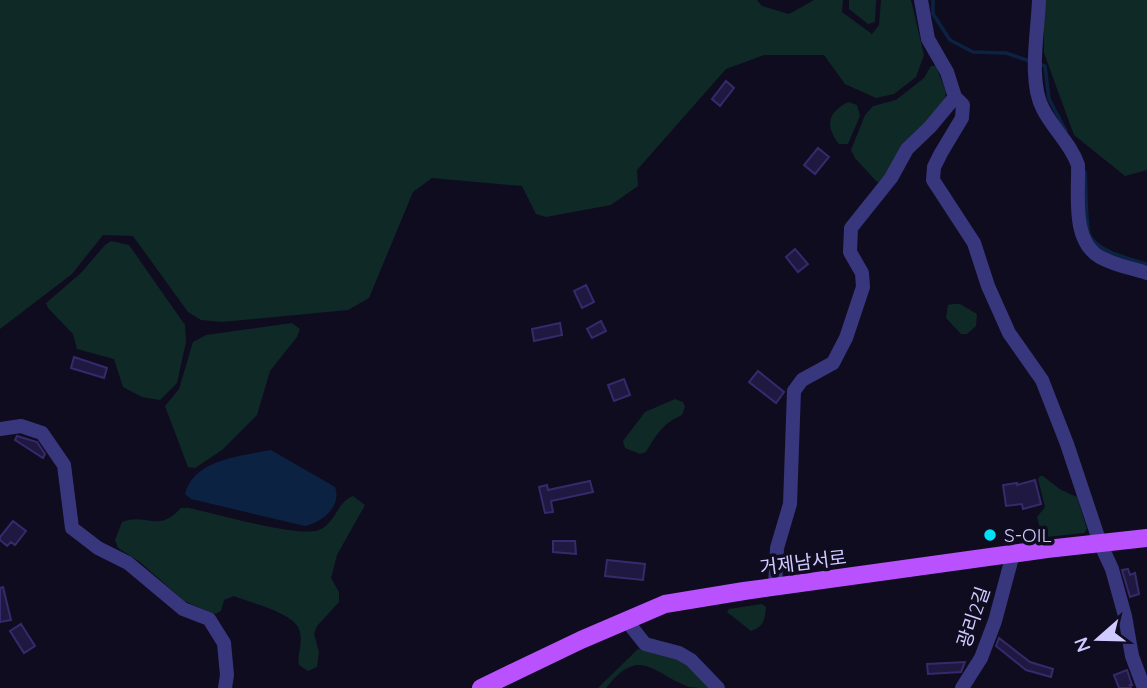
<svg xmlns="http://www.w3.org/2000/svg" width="1147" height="688" font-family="Quicksand,'Noto Sans KR',sans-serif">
	<rect width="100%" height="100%" fill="#0f0c1f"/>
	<path fill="#0f2927" d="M0,0H757L762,6L789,14L814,0H843L842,12L872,34L879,25L881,0H911L924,55L916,77L894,94L876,98L845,84L824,55H764L726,69L637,170L638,186L611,205L546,217L536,214L522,186L432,178L413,192L369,298L348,310L221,322L201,320L188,312L133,236L103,235L72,274L0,329Z
		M849,0H876L875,22L868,24L849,9Z
		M1044,0H1147V170L1125,176L1074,135L1044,53Z
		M931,66H936L946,92L945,98L928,121L901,145L882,181L877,182L855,158L851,150L865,115L873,106L896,100L924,78Z
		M848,102L857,105L860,116L848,144H839C825,126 827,113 848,102Z
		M111,241L129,245L185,325L186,342L177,383L160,400L142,397L123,387L114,359L77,349L73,334L48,308L46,303L81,273L105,245Z
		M953,304H960L977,314L976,326L967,334H961L946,318L948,305Z
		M292,323L300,329L297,337L270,371L257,415L222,450L195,468L188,467L165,406L179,389L193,342L206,335Z
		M675,399L683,402L685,407L682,415C664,422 655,436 646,452L640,454L625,448L623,441L645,412Z
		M1040,476H1043L1061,490L1077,497L1087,529L1084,533L1046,537L1041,534L1037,517L1045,507L1038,479Z
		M353,496L365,505L337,555L331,578L339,592V602L317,626L314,634L319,652L317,667L308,671L299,665C297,653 303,644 300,632C297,613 251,603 234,596L224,600L221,611L215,614L184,601L140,562L118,548L115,540L122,522C147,512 157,534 181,508H189C213,513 300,538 319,530C335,524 337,502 353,496Z
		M762,604L766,607C765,620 764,626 751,631L727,612L729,609Z
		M638,649L678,657L711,688C704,688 696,688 689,687C652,673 640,645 606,688H598Z"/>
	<path fill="#0c2243" d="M271,450L335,487C342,507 322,522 305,526L191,499L185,494C194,459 241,456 271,450Z"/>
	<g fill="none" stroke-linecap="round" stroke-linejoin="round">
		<path stroke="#0c2243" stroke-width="3.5" d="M933,0V14L950,40L973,52L1006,53L1032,62
			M1039,64L1045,66L1049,99L1066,131
			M1085,172C1086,185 1086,224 1089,234C1096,252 1131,259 1147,264"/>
	</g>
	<path fill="#1f1840" stroke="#362a6c" stroke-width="2" d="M726,81L734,88L720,106L712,99Z
		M818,148L829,157L815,174L804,165Z
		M795,249L808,264L798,272L786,257Z
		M586,285L594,302L582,308L574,291Z
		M601,321L606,331L592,338L587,329Z
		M560,323L562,335L534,341L532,329Z
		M74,357L107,368L104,378L71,368Z
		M758,371L784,392L776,403L749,382Z
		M624,379L630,395L614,401L608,385Z
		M17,436L37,442L45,454L43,458L15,440Z
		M1035,480L1041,504L1023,509L1022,504L1006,506L1003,485L1017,483V485Z
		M590,481L593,492L551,501L553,512L545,513L539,487L547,485L548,490Z
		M13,521L26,531L15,545L11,542L7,546L0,540V537Z
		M553,541H575L576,554L553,552Z
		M607,560L645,564L643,580L605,576Z
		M1128,569L1130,575L1135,573L1139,594L1130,597L1122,570Z
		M3,587L11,620L0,622V588Z
		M21,624L35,646L24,653L10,631Z
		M999,638L1030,662L1053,669L1051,677L1026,670L996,646Z
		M965,662L961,672L928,674L927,664Z
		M1127,670L1132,685H1130L1131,688H1119L1114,675Z"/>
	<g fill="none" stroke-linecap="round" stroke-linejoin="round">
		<path stroke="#38377e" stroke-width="14" d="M921,0L928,39L947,72L955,97L963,105L962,118L941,153L934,167L933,180L974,243L988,286L1009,333L1042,380L1067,444L1100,543L1112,569L1125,616L1132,656L1144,688
			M1039,0C1038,31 1028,82 1043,109C1053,129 1071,144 1078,165C1079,193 1071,241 1100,257C1114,265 1131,268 1147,273
			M0,429L21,426L42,433L64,465L72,528L98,548L128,563L183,609L209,619L224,643L227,675L225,688
			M775,587L777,548L790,504L794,391L802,380L833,363L846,338L863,287L862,273L850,252L851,228L891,178L907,149L930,127L955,97
			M626,620L645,644L679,653L691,660L718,688
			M962,688L981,658L995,621L1013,554"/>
		<path stroke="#ba51ff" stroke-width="18" d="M481,688L581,640L665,604L744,591L1047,549L1147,538"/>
	</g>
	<circle fill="#00e1f5" stroke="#0f0c1f" stroke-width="2.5" cx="990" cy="535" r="7"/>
	<g text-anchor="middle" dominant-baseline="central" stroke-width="7" stroke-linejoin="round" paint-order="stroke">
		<g font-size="19" fill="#cfcaff" stroke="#0f0c1f" text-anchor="start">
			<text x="1004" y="535">S-OIL</text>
		</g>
		<g font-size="19" fill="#cfcaff" stroke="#0f0c1f">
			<text transform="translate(803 562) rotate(-7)">거제남서로</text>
			<text transform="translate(973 617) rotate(-71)">광리2길</text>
		</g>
	</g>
	<g transform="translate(1098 639) rotate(250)" stroke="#0f0c1f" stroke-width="5" paint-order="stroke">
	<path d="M0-5L12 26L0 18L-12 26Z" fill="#cfcaff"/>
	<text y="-10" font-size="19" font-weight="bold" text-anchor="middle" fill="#cfcaff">N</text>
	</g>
</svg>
